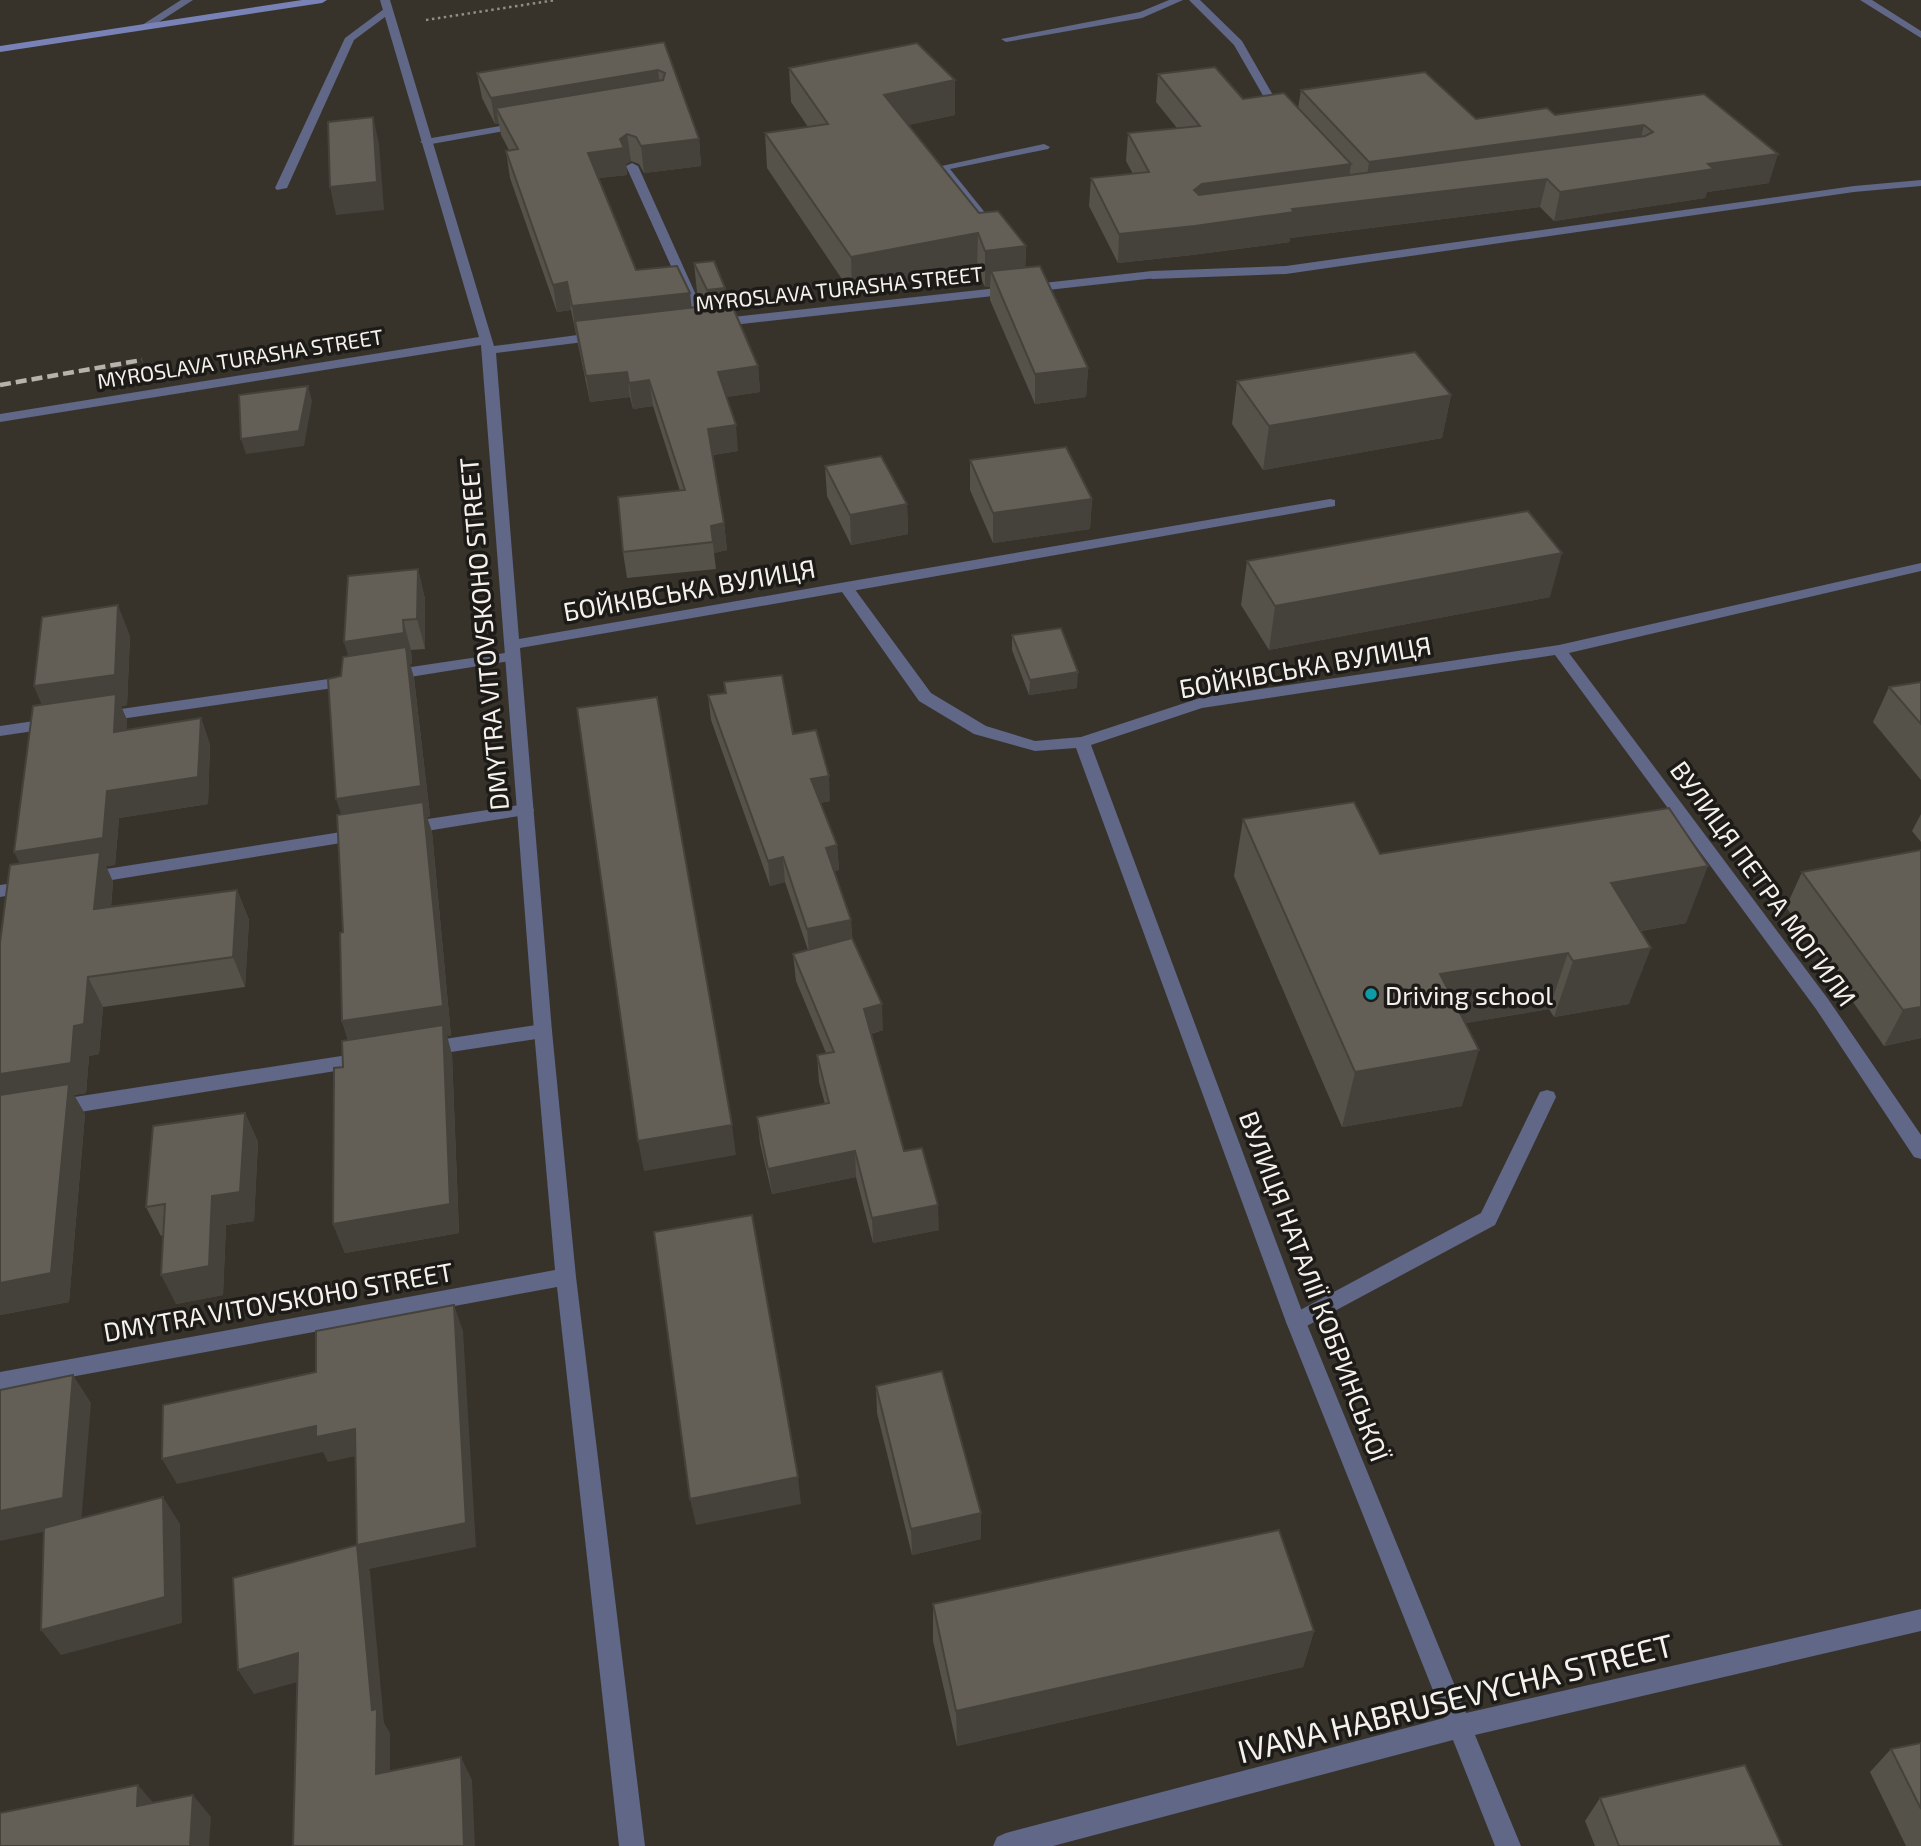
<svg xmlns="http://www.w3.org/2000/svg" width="1921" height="1846" font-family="'Exo 2',sans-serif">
	<rect width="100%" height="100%" fill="#37332b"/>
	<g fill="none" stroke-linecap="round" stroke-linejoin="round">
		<path stroke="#918e87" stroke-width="2.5" stroke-dasharray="2.5 3.5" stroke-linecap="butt" d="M426,20L556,0"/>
		<path fill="#606787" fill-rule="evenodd" d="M1169,0H1183L1142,18L1006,42L1001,39L1140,12Z
			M1189,0H1200L1242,41L1274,97L1287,112L1286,114H1278L1265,99L1234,45Z
			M1860,0H1872L1921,31V38Z
			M384,9L393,11L354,40L287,188L277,190L275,188L345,38Z
			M523,122L527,123V127L426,145L420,142L426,139Z
			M1044,144L1050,147L1048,149L950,169L999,230L993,234L989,233L937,167Z
			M632,163L638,166L709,324L707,327L703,328L697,324L626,166Z
			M1921,180V186L1854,192L1286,274L1152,279L1146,275L1152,271L1286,266L1854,186Z
			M1330,499L1335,500V506L846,592L839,587L846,582Z
			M512,652L517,654L520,657L517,660L391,680L383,675L391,670Z
			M349,676L354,677L357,681L354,685L100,722L92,717L100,712Z
			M55,718L61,719L63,723L61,727L0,736V726Z
			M526,804L532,806L534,810L532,814L408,834L400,828L408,822Z
			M360,829L368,835L366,839L87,884L78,878L87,872Z
			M28,881L37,887L34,891L0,897V885Z
			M543,1024L550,1026L552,1031L550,1036L543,1038L425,1056L418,1054L416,1049L418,1044L425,1042Z
			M367,1052L374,1054L376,1059L374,1064L367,1066L55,1116L48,1113L45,1108L48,1103L55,1100Z
			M1547,1090L1554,1092L1556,1097L1495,1225L1303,1328L1296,1331L1289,1328L1286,1322L1289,1316L1481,1213L1540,1092Z"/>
		<path fill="#606787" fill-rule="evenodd" d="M181,0H193L148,29L139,27Z
			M380,0H390L494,346L600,332L606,336L600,340L496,353L519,639L846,582L851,584L931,693L986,726L1035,741L1081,737L1200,698L1559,645L1921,563V571L1569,653L1828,999L1921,1135V1159L1914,1157L1816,1009L1555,655L1202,708L1091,745L1306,1322L1466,1713L1921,1609V1631L1475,1735L1521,1846H1495L1453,1740L1053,1846H993L997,1837L1006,1833L1444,1718L1286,1322L1076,748L1035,751L974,734L919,701L842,592L520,648L552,1031L576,1277L645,1846H619L557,1287L0,1390V1372L555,1270L534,1031L481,345L0,422V414L479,337Z
			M1152,271L1158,275L1156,278L715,327L709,323L715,319Z"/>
		<path fill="#7882b6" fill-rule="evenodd" d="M302,0H327L322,3L0,52V46Z"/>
		<path stroke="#b6b3ad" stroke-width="4.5" stroke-dasharray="11 5" stroke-linecap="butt" d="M0,385L142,360"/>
	</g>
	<path fill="#55524a" d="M664,42L699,139L701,166L644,173L639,164L631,161L626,164L627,175L598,178L636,270L690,293L691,308L704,306L697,292L694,263L725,288L727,304L758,366L760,392L726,397L738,451L713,455L724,523L727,550L714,553L716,569L627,578L623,552L680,491L653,406L633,409L630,397L590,402L571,310L557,312L510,178L506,151L509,150L501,135L499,124H495L482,98L477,73Z
		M789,68L955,115L908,125L979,213L1026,246L1025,267L1088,368L1086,397L1035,404L990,300V287H985L977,269L852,294L767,168L765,133L808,127L791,102Z
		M1158,74L1243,99L1298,108L1301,90L1476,119L1555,115L1704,94L1769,183L1707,192L1705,198L1554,221L1540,207L1290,238V242L1192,255L1118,263L1089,206L1091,178L1133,174L1126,161L1128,133L1177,128L1156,102Z
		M1237,381L1451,395L1442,438L1263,470L1232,424Z
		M970,460L1092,499L1090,529L993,543L970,490Z
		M825,466L907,504L908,534L851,545L827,496Z
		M1247,561L1550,597L1269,650L1241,605Z
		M418,569L425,599V649L411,650L412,664H410L414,678L430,816L427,817L432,832L451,1036H447L452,1055L459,1233L345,1253L333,1224L343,1067L348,1040L342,1021L343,932L341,814V676L348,656Z
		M1012,635L1077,688L1029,695L1012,650Z
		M130,636L127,705L121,706L127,720L126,730L201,718L210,745L208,804L119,818L115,865L106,866L113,882L111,907L237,890L249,920L245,987L103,1007L99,1054L89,1056L86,1093L74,1095L85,1114L69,1302L0,1315V943L20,864L42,704L34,686Z
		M724,682L793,734L830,801L820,803L837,845L839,870L834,871L851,920L852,938L883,1030L871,1034L904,1151L939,1230L873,1243L856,1177L772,1194L760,1143L757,1117L825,1104L819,1082L817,1055L826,1053L796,981L793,954L808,950L785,882L770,886L711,720L708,695L725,693Z
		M1921,682V780L1873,722L1889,687Z
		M1921,814V842L1912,831Z
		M1243,819L1380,854L1686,923L1641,931L1629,1004L1554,1017L1549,1009L1466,1023L1462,1106L1342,1127L1234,876Z
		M1921,850V1038L1884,1046L1786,907L1802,872Z
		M245,1113L258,1142L254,1221L226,1225L223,1295L176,1304L163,1235L161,1236L146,1207Z
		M876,1386L981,1513V1539L912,1555L877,1413Z
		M933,1604L1314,1631L1303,1667L957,1746L933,1641Z
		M1921,1743V1846H1906L1870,1772L1891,1749Z
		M1600,1798L1782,1846H1595L1585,1821Z"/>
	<path fill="#45423c" d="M658,70L661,95L496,108L499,124H495L491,98Z
		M955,80V115L885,130L884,95Z
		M373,117L379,144L384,210L336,215L330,187Z
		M1644,125L1637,153L1365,190L1369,162Z
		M627,134L631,161L626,164L627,175L592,179L588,153L620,139Z
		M699,139L701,166L644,173L641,146Z
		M1778,154L1769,183L1707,192L1705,198L1554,221L1560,192L1708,164Z
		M1351,164L1347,193L1191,219L1194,190L1202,184Z
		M1547,179L1540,207L1290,238V242L1192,255L1118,263L1119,234L1292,209Z
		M978,233L977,269L852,294L851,257Z
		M1026,246L1025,283L991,271L990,287H985V251Z
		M567,282L571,310L557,312L553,285Z
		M725,288L728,317L710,319L707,290Z
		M690,293L693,321H575L576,334L572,306Z
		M758,366L760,392L721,398L718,372Z
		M1088,368L1086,397L1035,404V374Z
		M627,372L630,397L590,402L586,376Z
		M649,380L653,406L633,409L629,383Z
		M308,386L312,401L304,446L246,454L241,439Z
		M1451,395L1442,438L1263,470L1269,426Z
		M736,425L738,451L711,455L708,429Z
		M1092,499L1090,529L993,543V513Z
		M907,504L908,534L851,545L850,515Z
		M724,523L727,550L714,553L711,526Z
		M1562,553L1550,597L1269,650L1275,606Z
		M418,569L425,599V649L417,619Z
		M118,605L130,636L127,705L121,706L127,720L125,758L47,717L34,686Z
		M403,620L411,650L412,664H410L414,678L430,816L427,817L432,832L451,1036H447L452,1055L459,1233L345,1253L333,1224L352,1051L342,1021L346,829L336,799L353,672L344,642Z
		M1078,672L1077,688L1029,695L1030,680Z
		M201,718L210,745L208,804L119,818L115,865L106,866L113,882L108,940L27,878L14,852L107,791Z
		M829,776L830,801L813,804L811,779Z
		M837,845L839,870L827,873L826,848Z
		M783,857L785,882L770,886L768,861Z
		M1708,866L1686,923L1591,939L1611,883Z
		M237,890L249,920L245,987L233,957Z
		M851,920L852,945L809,954L807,929Z
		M1651,948L1629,1004L1554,1017L1573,961Z
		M1568,953L1549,1009L1425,1030L1440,974Z
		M88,977L103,1007L99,1054L89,1056L86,1093L74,1095L85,1114L69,1302L0,1315V1074L74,1026Z
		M882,1004L883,1030L865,1035L864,1009Z
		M1921,1007V1038L1884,1046L1903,1010Z
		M1479,1050L1462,1106L1342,1127L1355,1072Z
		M245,1113L258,1142L254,1221L226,1225L223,1295L176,1304L161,1275Z
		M732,1125L736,1155L644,1171L638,1141Z
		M855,1151L856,1177L772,1194L768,1169Z
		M938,1205L939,1230L873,1243L872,1218Z
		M454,1305L463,1331L476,1547L369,1569L357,1545Z
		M73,1375L91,1403L81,1524L0,1541V1511Z
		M316,1426L355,1429L366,1454L328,1462L323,1452L177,1484L162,1459Z
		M798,1477L801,1504L696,1525L690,1499Z
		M163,1497L180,1524L182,1623L61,1655L41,1630Z
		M981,1513V1539L912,1555L911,1529Z
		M357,1545L370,1571L384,1723L390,1733V1797L376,1774L372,1710Z
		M1314,1631L1303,1667L957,1746L956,1711Z
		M298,1653L312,1678L254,1694L238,1670Z
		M461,1757L472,1780L475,1846H464Z
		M138,1785L157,1807L137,1806Z
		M193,1795L211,1817L209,1846H190Z"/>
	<path fill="#635f56" stroke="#45423c" stroke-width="2" d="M664,42L699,139L641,146L636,137L627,134L620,139L624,148L588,153L636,270L677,266L690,293L572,306L567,282L553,285L506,151L518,149L496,108L663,80L665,73L658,70L491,98L477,73Z
		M917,43L955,80L884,95L979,213L998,211L1026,246L985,251L978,233L851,257L765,133L828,124L789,68Z
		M1215,67L1243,99L1284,93L1351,164L1202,184L1194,190L1199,195L1645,136L1653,132L1644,125L1369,162L1301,90L1425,72L1476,119L1547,108L1555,115L1704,94L1778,154L1708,164L1714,169L1560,192L1547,179L1292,209L1294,212L1195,226L1119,234L1091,178L1149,172L1128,133L1200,126L1158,74Z
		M373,117L377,182L330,187L328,122Z
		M714,261L725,288L707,290L694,263Z
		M1040,266L1088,368L1035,374L991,271Z
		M731,303L758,366L718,372L736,425L708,429L724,523L711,526L713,542L623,552L618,497L685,490L649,380L629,383L627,372L586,376L575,321Z
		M1415,352L1451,395L1269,426L1237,381Z
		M308,386L299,431L241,439L239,395Z
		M1066,447L1092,499L993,513L970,460Z
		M881,456L907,504L850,515L825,466Z
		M1528,511L1562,553L1275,606L1247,561Z
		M418,569L417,619L403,620L404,633L344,642L348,576Z
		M118,605L115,675L34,686L42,617Z
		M1061,628L1078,672L1030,680L1012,635Z
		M406,647L421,786L336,799L328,679L341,676L343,657Z
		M782,675L793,734L816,730L829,776L811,779L837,845L826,848L851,920L807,929L783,857L768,861L708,695L726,693L724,682Z
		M1921,682V724L1889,687Z
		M116,694L114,732L201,718L198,777L107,791L103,838L14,852L33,706Z
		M657,697L732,1125L638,1141L577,708Z
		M423,802L443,1006L342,1021L340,933L343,932L337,815Z
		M1354,802L1380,854L1669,808L1708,866L1611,883L1651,948L1573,961L1568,953L1440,974L1479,1050L1355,1072L1243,819Z
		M1921,850V1007L1903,1010L1802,872Z
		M100,852L94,909L237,890L233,957L88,977L84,1024L74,1026L71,1063L0,1074V943L10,865Z
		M852,938L882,1004L864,1009L904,1151L922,1148L938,1205L872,1218L855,1151L768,1169L757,1117L829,1103L817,1055L834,1052L793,954Z
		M443,1025L450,1204L333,1224L334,1068L343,1067L342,1041Z
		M69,1084L51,1273L0,1283V1095Z
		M245,1113L240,1192L212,1196L209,1266L161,1275L165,1204L146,1207L153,1126Z
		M752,1215L798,1477L690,1499L654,1232Z
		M454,1305L466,1523L357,1545L355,1429L316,1437V1426L162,1459L163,1405L316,1372V1331Z
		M942,1371L981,1513L911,1529L876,1386Z
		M73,1375L63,1498L0,1511V1390Z
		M163,1497L165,1597L41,1630L44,1528Z
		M1279,1530L1314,1631L956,1711L933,1604Z
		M357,1545L372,1710L377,1709L376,1774L461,1757L464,1846H293L298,1653L238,1670L233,1578Z
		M1921,1743V1809L1891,1749Z
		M1745,1765L1782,1846H1619L1600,1798Z
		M138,1785L137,1806L193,1795L190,1846H0V1813Z"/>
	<circle fill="#0f9aa8" stroke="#1d1b17" stroke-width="2.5" cx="1371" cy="994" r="7"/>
	<g text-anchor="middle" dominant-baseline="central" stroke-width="7" stroke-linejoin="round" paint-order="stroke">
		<g font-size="21" fill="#f5f2ed" stroke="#1d1b17">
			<text transform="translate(839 288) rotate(-6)">MYROSLAVA TURASHA STREET</text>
			<text transform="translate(240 358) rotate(-9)">MYROSLAVA TURASHA STREET</text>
		</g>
		<g font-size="26" fill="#f5f2ed" stroke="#1d1b17">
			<text transform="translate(689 589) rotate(-10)">БОЙКІВСЬКА ВУЛИЦЯ</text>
			<text transform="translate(483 634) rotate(-95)">DMYTRA VITOVSKOHO STREET</text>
			<text transform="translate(1305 666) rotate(-10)">БОЙКІВСЬКА ВУЛИЦЯ</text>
			<text transform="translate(1764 883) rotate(54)">ВУЛИЦЯ ПЕТРА МОГИЛИ</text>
			<text transform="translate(1315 1286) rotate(69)">ВУЛИЦЯ НАТАЛІЇ КОБРИНСЬКОЇ</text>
			<text transform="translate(278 1301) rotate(-10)">DMYTRA VITOVSKOHO STREET</text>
		</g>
		<g font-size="26" fill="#f5f2ed" stroke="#1d1b17" text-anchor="start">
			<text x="1385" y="994">Driving school</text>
		</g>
		<g font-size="32" fill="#f5f2ed" stroke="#1d1b17">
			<text transform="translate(1455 1697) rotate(-14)">IVANA HABRUSEVYCHA STREET</text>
		</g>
	</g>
</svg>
